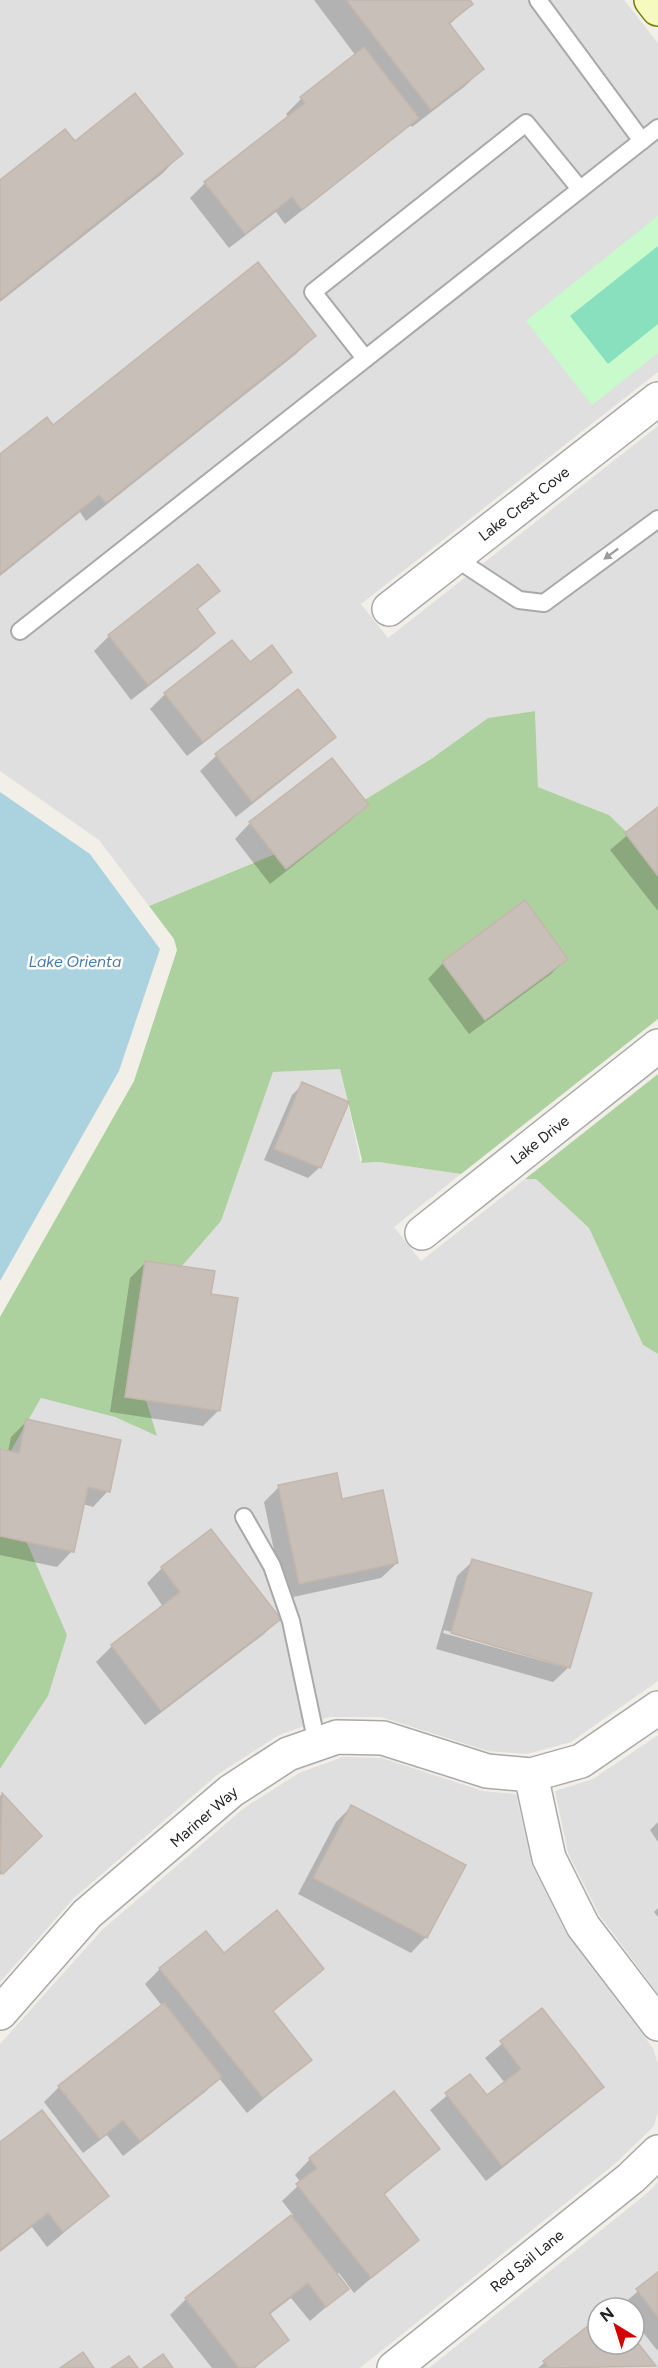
<svg xmlns="http://www.w3.org/2000/svg" width="658" height="2368" font-family="Figtree,sans-serif">
	<rect width="100%" height="100%" fill="#f2efe9"/>
	<path fill="#e0dfdf" fill-rule="evenodd" d="M0,0H624L658,43V372L361,604L388,638L658,426V851L637,842L609,815L538,787L535,711L488,718L431,759L280,852L149,906L99,840L0,771Z
		M340,1068L361,1163L378,1162L461,1174L394,1227L421,1261L525,1179H536L589,1228L643,1345L658,1354V1681L571,1742L527,1754L488,1751L381,1717H329L279,1735L217,1775L74,1898L0,1982V1769L48,1696L0,1481V1470L41,1398L115,1417L156,1435L141,1384L138,1317L221,1221L273,1072Z
		M658,1735V1994L600,1916L568,1853L555,1791L593,1779Z
		M343,1757L382,1758L483,1791L516,1794L532,1865L566,1933L653,2048L658,2064V2111L654,2126L617,2162L360,2368H0V2044L102,1930L244,1808L299,1773Z
		M658,2182V2368H429L645,2195ZM598,2308H634V2344H598Z"/>
	<path fill="#add19e" d="M535,711L538,787L609,815L637,842L658,851V1019L461,1174L378,1162L361,1163L362,1160L340,1069L273,1072L221,1221L138,1317L141,1384L157,1436L115,1417L41,1398L0,1470V1317L134,1081L177,950L174,939L149,906L280,852L431,759L488,718Z
		M658,1074V1354L643,1345L589,1228L536,1179H525Z
		M0,1481L67,1635L48,1696L0,1769Z"/>
	<path fill="#c8facc" d="M658,216V353L592,405L526,321Z"/>
	<path fill="#88e0be" d="M658,246V324L608,364L570,316Z"/>
	<path fill="#aad3df" d="M0,792L90,854L160,949L119,1071L0,1281Z"/>
	<path fill="#0003" fill-rule="evenodd" d="M314,0H468L471,4L449,25L483,69L464,87L412,127L410,125L285,224L276,212L229,248L190,198L205,183L289,118L286,114L301,99L356,56Z
		M75,143L181,154L163,173L0,302V182Z
		M314,336L296,354L86,521L80,512L0,576V456L53,427Z
		M218,591L196,611L213,633L198,648L131,700L94,651L109,636Z
		M250,664L290,672L275,687L187,756L150,709L165,694Z
		M298,691L334,737L318,752L236,817L200,771L216,756Z
		M367,804L351,820L270,884L235,839L250,823Z
		M658,809V911L610,850Z
		M566,959L551,974L469,1034L428,979L443,963Z
		M303,1084L320,1167L308,1178L264,1160L292,1095Z
		M146,1262L210,1295L219,1410L203,1426L110,1412L130,1278Z
		M27,1421L108,1491L93,1507L83,1504L72,1551L57,1567L0,1555V1451L8,1452L11,1437Z
		M279,1487L341,1501L397,1563L381,1578L284,1599L264,1502Z
		M473,1561L569,1667L553,1682L436,1649L457,1576ZM444,1630L561,1663V1666L443,1633Z
		M162,1568L279,1619L264,1634L145,1725L96,1662L112,1646L163,1607L147,1583Z
		M1,1795L40,1836L0,1875V1796Z
		M351,1807L426,1937L411,1953L298,1894L336,1822Z
		M658,1822V1842L650,1830Z
		M658,1908V1917L654,1912Z
		M223,1955L322,1969L272,2012L310,2060L247,2113L219,2078L205,2092L123,2156L107,2135L83,2153L44,2102L59,2087L162,2006L145,1984L160,1969Z
		M542,2010L602,2087L586,2102L486,2181L430,2110L470,2076L487,2098L505,2083L485,2058Z
		M0,2144L107,2196L47,2247L32,2227L0,2252Z
		M438,2149L383,2196L417,2239L354,2293L339,2273L336,2275L347,2289L310,2321L291,2298L269,2315L287,2339L255,2368H212L170,2315L186,2299L293,2215L282,2201L301,2183L295,2175L310,2159Z
		M658,2274V2349L657,2350L634,2321V2308L622,2305Z
		M598,2320V2344H634V2340L654,2366L538,2368Z"/>
	<path fill="#c7bfb8" stroke="#c4b6ab" stroke-width="1.5" d="M346,0H470L473,4L449,23L484,69L431,110Z
		M364,47L419,118L302,210L292,197L245,234L204,182L305,103L300,97Z
		M135,93L183,154L0,300V180L65,129L75,141Z
		M258,262L316,336L106,503L99,495L0,574V454L47,417L53,425Z
		M198,564L220,591L197,609L215,633L148,685L108,635Z
		M232,640L250,662L272,645L292,672L203,742L164,693Z
		M298,689L336,737L252,802L215,754Z
		M332,758L369,805L286,869L249,822Z
		M658,807V876L625,833Z
		M525,900L568,959L485,1020L442,962Z
		M302,1082L349,1102L321,1168L274,1149Z
		M145,1261L215,1271L211,1294L238,1298L220,1411L125,1397Z
		M26,1419L121,1440L110,1492L88,1487L74,1552L0,1536V1449L19,1453Z
		M337,1473L342,1499L383,1490L398,1563L299,1584L278,1485Z
		M211,1529L281,1619L161,1711L111,1645L180,1592L161,1567Z
		M472,1559L592,1593L570,1668L451,1633Z
		M2,1793L42,1836L3,1874L0,1871Z
		M351,1805L466,1865L427,1938L313,1878Z
		M277,1910L324,1969L273,2011L312,2060L263,2098L159,1968L206,1931L224,1953Z
		M164,2003L222,2077L140,2141L123,2120L100,2139L58,2086Z
		M542,2008L604,2087L502,2166L445,2093L470,2074L487,2095L521,2069L500,2041Z
		M394,2091L440,2149L384,2194L419,2240L371,2278L296,2184L317,2168L309,2158Z
		M42,2110L109,2196L63,2232L48,2213L0,2250V2142Z
		M291,2215L349,2289L326,2307L308,2283L269,2313L289,2340L253,2368H239L185,2298Z
		M658,2272V2317L636,2289Z
		M598,2318V2344H634V2338L656,2366L549,2368L543,2361Z
		M83,2352L94,2368H60Z
		M163,2354L173,2368H143Z
		M129,2356L138,2368H111Z"/>
	<g fill="none" stroke-linecap="round" stroke-linejoin="round">
		<defs>
			<path id="service" d="M538,0L642,141
				M364,357L313,292L526,123L580,189
				M455,558L519,600L544,603L658,519
				M20,631L658,128
				M244,1517L272,1566L291,1621L317,1744"/>
			<path id="minor" d="M389,609L658,399
				M422,1233L658,1046
				M531,1775L549,1858L583,1926L658,2024
				M0,2013L87,1914L231,1791L288,1754L337,1737L383,1738L487,1771L531,1775L581,1761L658,1708
				M394,2368L631,2178L658,2152"/>
			<path id="secondary" d="M651,0L658,9"/>
		</defs>
		<use href="#service" stroke="#a9a9a9" stroke-width="20"/>
		<use href="#minor" stroke="#a9a9a9" stroke-width="36"/>
		<use href="#secondary" stroke="#707d05" stroke-width="36"/>
		<use href="#service" stroke="#fff" stroke-width="16"/>
		<use href="#minor" stroke="#fff" stroke-width="33"/>
		<use href="#secondary" stroke="#f7fabf" stroke-width="33"/>
	</g>
	<defs><path id="oneway-solid" d="M-6-.8H1V-3.2L6.5 0L1 3.2V.8H-6Z" transform="scale(1.5)"/></defs>
	<use fill="#9c9c9c" href="#oneway-solid" transform="translate(611 554) rotate(143)"/>
	<g text-anchor="middle" dominant-baseline="central" stroke-width="5" stroke-linejoin="round" paint-order="stroke">
		<g font-size="15" fill="#222" stroke="#fff">
			<text transform="translate(524 504) rotate(-38)">Lake Crest Cove</text>
			<text transform="translate(540 1140) rotate(-38)">Lake Drive</text>
			<text transform="translate(204 1817) rotate(-41)">Mariner Way</text>
			<text transform="translate(527 2261) rotate(-39)">Red Sail Lane</text>
		</g>
		<g font-size="16" font-style="italic" fill="#4a7aab" stroke="#fff">
			<text x="75" y="961">Lake Orienta</text>
		</g>
	</g>
	<g transform="translate(616 2326) rotate(322)"><circle r="28" fill="#ffffff" stroke="#a7a7a7" stroke-width="1.5"/>
	<path d="M0-4.5L10 22L0 15L-10 22Z" fill="#d40000"/>
	<text y="-9" font-size="16" font-weight="bold" text-anchor="middle" fill="#222222">N</text>
	</g>
</svg>
